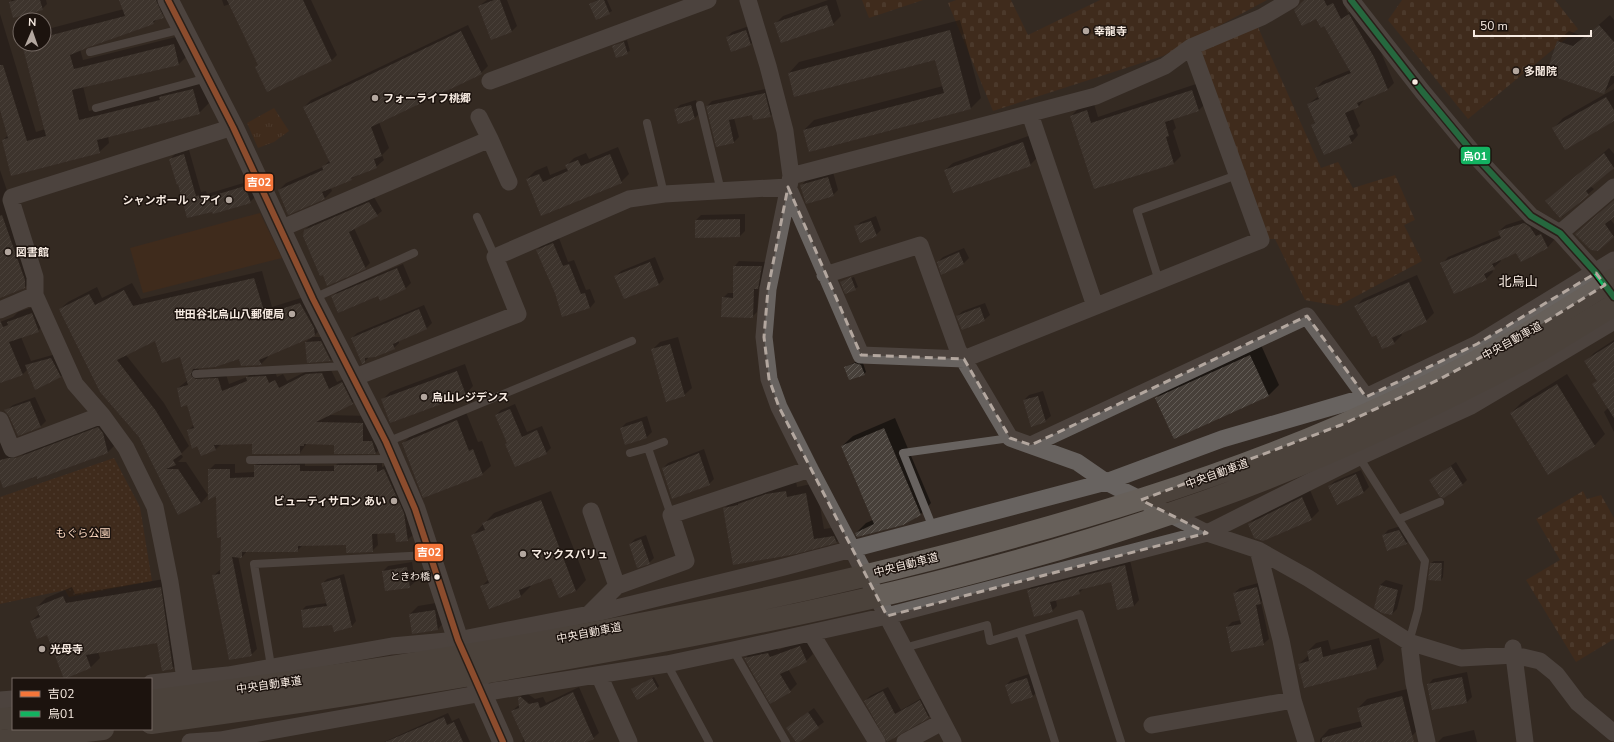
<svg xmlns="http://www.w3.org/2000/svg" width="1614" height="742" font-family="'Nunito Sans','Noto Sans JP',sans-serif">
	<defs>
		<pattern id="grass-tufts" width="24" height="20" patternUnits="userSpaceOnUse"><rect width="24" height="20" fill="#4c2d15"/><path d="M3 7l-1-3M5 7V3M7 7l1-3M15 17l-1-3M17 17v-4M19 17l1-3" fill="none" stroke="#674c37"/></pattern>
		<pattern id="cemetery-stones" width="16" height="16" patternUnits="userSpaceOnUse"><rect width="16" height="16" fill="#4c2d15"/><path d="M2 7V4a2 2 0 0 1 4 0v3zM10 15v-3a2 2 0 0 1 4 0v3z" fill="#674c37"/></pattern>
		<pattern id="park-dots" width="8" height="8" patternUnits="userSpaceOnUse"><rect width="8" height="8" fill="#4c2d15"/><path d="M2 2h.1M6 6h.1" fill="none" stroke="#674c37" stroke-width="1.8" stroke-linecap="round"/></pattern>
		<pattern id="building-hatch" width="6" height="6" patternUnits="userSpaceOnUse"><rect width="6" height="6" fill="#47403a"/><path d="M-1 1l2-2M0 6l6-6M5 7l2-2" fill="none" stroke="#625c56"/></pattern>
	</defs>
	<rect width="100%" height="100%" fill="#342a23"/>
	<path fill="url(#grass-tufts)" d="M274,108L289,131L274,142L258,148L247,123Z"/>
	<path fill="url(#cemetery-stones)" d="M862,0H923L869,18Z
		M956,0H1011L1028,35L1100,0H1267L1163,56L993,111L948,3Z
		M1402,0H1555L1578,29L1468,119L1388,20Z
		M1257,25L1321,168L1338,162L1353,188L1395,175L1415,220L1404,225L1422,261L1338,306L1305,300L1275,239H1268L1199,49Z
		M1583,491L1587,499L1601,495L1614,518V639L1576,662L1526,580L1560,560L1536,519Z"/>
	<path fill="url(#park-dots)" d="M114,458L140,507L152,581L69,597L65,590L0,604V497Z"/>
	<path fill="#4c2d15" d="M260,213L282,258L143,293L130,248Z"/>
	<path fill="#0007" d="M12,0H46L47,4L42,9L10,2Z
		M120,0H166L169,8L153,23L80,49L83,60L184,35L189,54L179,64L83,86L89,111L166,92L203,80L209,103L199,113L108,136L109,143L99,152L3,140L8,135L0,107V14L36,132L45,129L23,44H44V30L124,9Z
		M222,0H311L337,55L332,60L267,91L259,64L230,4L224,6Z
		M487,0H507L517,26L512,31L479,6Z
		M597,0H607L612,11L597,19L590,4Z
		M828,0H836L841,16L833,24H775L783,16Z
		M1304,0H1342L1348,13L1356,8L1380,50L1394,83L1387,90L1365,99L1359,106L1353,109L1360,126L1356,130L1358,135L1352,142L1312,125L1316,121L1308,104L1319,96L1316,88L1323,81L1350,70L1324,25L1301,4Z
		M1610,15L1614,20V83L1604,92L1558,41L1569,31L1585,37Z
		M960,20L981,98L971,108L804,130L814,120L943,86L936,59L789,73L799,62Z
		M468,25L488,66L481,73L379,122L389,148L382,155L384,160L376,167L331,188L332,191L325,198L288,214L279,190L286,183L323,167L330,160L304,107L311,100Z
		M752,25L756,39L751,44L727,37L732,32Z
		M627,40L630,51L616,57L613,47Z
		M1199,83L1206,103L1199,110L1173,119L1176,128L1173,131L1181,156L1174,163L1095,187L1071,116L1078,109L1094,104L1098,117Z
		M770,88L776,111L770,116L753,114L734,118L739,137L734,142L707,106L712,101Z
		M1614,89V120L1553,129L1563,118Z
		M696,100L700,113L695,118L678,123L675,110L680,105Z
		M1031,135L1038,157L1030,165L945,170L953,163Z
		M618,147L629,174L621,182L541,214L527,179L535,171L547,166L550,175L567,168V165L574,158L586,153L589,159Z
		M1609,148L1614,154V167L1590,186L1594,189L1562,217L1547,201Z
		M189,150L201,192L206,191L207,194L250,181L255,197L250,202L214,212L179,183L170,159L175,154Z
		M0,170L34,270V278L24,288L0,297Z
		M833,172L838,190L833,195L801,186L806,180Z
		M374,197L382,211L377,215L354,228L370,263L365,268L328,285L305,230L310,225Z
		M1614,201V215L1610,219L1614,224V236L1597,250L1576,234Z
		M745,214V231L740,236L696,220L701,215Z
		M876,216L881,230L876,235L855,227L861,222Z
		M1531,217L1548,228L1554,240L1548,247L1521,260L1517,252L1500,259L1501,261L1492,269L1493,272L1486,279L1442,264L1448,257L1501,235L1499,231L1506,225Z
		M559,238L568,262L574,260L586,290L590,289L595,302L590,308L556,293L537,250L542,245Z
		M964,248L969,258L964,263L942,273L938,262L943,257Z
		M655,257L664,279L659,284L624,298L616,276L621,271Z
		M739,261L766,262L763,283L759,287L757,312L752,317L723,298L728,293H734V267Z
		M403,264L411,283L406,288L380,299L378,295L333,296L338,291Z
		M262,271L272,307L307,296L322,327L315,335L268,355V357L261,364L239,357L198,368L199,370L225,371L229,384L247,377L254,370L274,369L277,377L283,374L287,381L315,367L329,366L337,382L350,376L360,395L352,403L328,415L370,416L383,445L376,453H335V444L307,443L300,453L254,443L221,444L215,450L198,444L188,431L194,425L188,404L178,388L188,380L180,356L155,340L126,355L164,403L189,446L181,454L183,457L178,462H186L208,495L201,503L179,514L140,436L60,309L68,302L97,287L102,298L132,283L141,299Z
		M1417,275L1434,313L1426,321L1401,333L1402,335L1394,343L1376,334L1356,306L1363,299Z
		M854,277L858,287L846,293L841,282Z
		M985,303L990,315L984,320L957,316L963,311Z
		M42,304L48,320L38,331L21,337L31,361L56,354L66,372L60,377L28,369L23,374L0,380V322L13,317L18,312Z
		M424,305L432,323L427,328L399,341V343L394,348L370,356L364,362L352,338L357,333Z
		M312,337H326L335,355L331,360L308,361L306,342Z
		M678,337L692,388L684,395L652,350L660,342Z
		M1614,340V432L1604,412L1609,407L1594,384L1598,380L1586,361L1594,353Z
		M1261,345L1279,385L1269,395L1156,398L1167,388Z
		M858,361L863,363L866,372L864,374L845,367Z
		M465,364L473,386L466,394L390,422L382,400L390,392Z
		M1567,374L1605,434L1595,445L1549,473L1511,413L1521,403Z
		M1043,391L1051,416L1045,421L1024,400L1029,395Z
		M35,397L46,421L41,426L18,435L7,410L13,405Z
		M515,404L527,432L542,426L551,448L546,453L506,444L508,442L496,415L501,410Z
		M466,412L478,442L482,441L491,466L482,474L404,443L412,434Z
		M647,416L652,432L647,437L626,443L621,428L626,423Z
		M109,417L118,442L108,452L37,475L0,480V420L15,462L32,446Z
		M895,418L931,503L921,514L903,524L856,533L866,523L873,520L842,446L853,436Z
		M704,449L714,479L709,484L663,468L668,463Z
		M382,459V467L390,464L413,535L407,540L396,531L377,533L378,545L372,551L347,544L303,545L297,551H247L242,557L238,556L257,649L251,655L213,576L221,569L222,536L217,494L209,470L215,464H235V473L255,472V466L261,460H305V466H335L341,460Z
		M1456,462L1467,480L1462,485L1431,480Z
		M1361,470L1369,487L1364,492L1337,504L1329,486L1335,481Z
		M796,481L797,487L816,483L824,529L844,526L847,531L837,542L795,553L724,509L734,498Z
		M1310,490L1319,511L1311,519L1249,524L1257,516Z
		M551,491L586,580L576,591L551,576L531,584V586L521,596L489,608L481,587L489,579L472,536L494,513Z
		M1404,525L1411,538L1406,543L1388,549L1383,536L1388,530Z
		M646,535L654,558L649,563L630,544L635,539Z
		M1130,560L1139,600L1134,606L1111,581L1084,588L1079,593L1056,600L1057,606L1052,611L1028,590L1033,585Z
		M1434,561H1444L1443,577L1441,580L1431,563Z
		M412,562L415,582L409,587L383,571L388,566Z
		M344,574L356,621L352,626L333,624L302,610L306,606L327,603L322,584L327,579Z
		M170,578L182,658L173,668L158,642L98,652L100,658L91,667L65,677L47,634L31,621L39,614L37,607L46,598L72,587L75,594Z
		M1386,580L1403,585L1397,609L1392,614L1380,585Z
		M1262,582L1266,598L1261,602L1269,639L1263,644L1227,627L1232,622L1241,620L1234,593L1240,588Z
		M442,602L445,621L438,629L410,614L418,606Z
		M1379,638L1384,660L1377,668L1299,664L1309,655L1308,651L1316,643L1328,640L1331,650Z
		M807,639L813,654L806,661L788,669L797,684L790,691L745,658L752,651L775,646L778,650Z
		M1467,672L1472,697L1467,702L1433,709L1428,685L1433,679Z
		M1032,673L1038,691L1033,696L1006,685L1011,680Z
		M654,677L659,686L657,689H632Z
		M579,687L599,733L593,738L584,742H522L524,738L512,711L520,704L519,698L525,692L535,699L543,697L546,703Z
		M888,687L901,710L925,696L933,712L928,717L888,741L865,701L870,696Z
		M1411,688L1421,726L1412,736L1387,742H1320V739L1329,729L1362,721L1358,708L1367,699Z
		M814,708L824,722L797,742L787,728Z
		M448,713L452,721L459,718L470,742H384Z
		M1474,730L1477,742H1438L1443,737Z"/>
	<path fill="url(#building-hatch)" d="M16,0H40L43,10L13,18L9,2Z
		M119,0H156L164,18L153,21L154,24L89,47L70,55L74,69L174,44L179,65L72,90L79,120L160,100L159,97L193,89L200,114L97,140L100,153L11,176L2,140L8,138L0,110V65H3L27,141L46,136L22,44H44V37L125,16Z
		M227,0H303L332,61L267,92L255,67L258,65Z
		M494,0H500L512,32L491,40L478,6Z
		M598,0H604L610,14L596,20L589,4Z
		M1304,0H1324L1327,6L1333,3L1341,19L1349,14L1374,57L1388,90L1357,103L1359,107L1345,113L1354,134L1349,136L1352,143L1324,155L1311,125L1315,123L1307,104L1319,99L1315,88L1351,73L1324,26L1321,28L1316,19L1302,26L1294,10Z
		M827,5L834,25L781,43L774,23Z
		M1599,25L1614,42V76H1611L1604,94L1546,74L1557,41L1573,46Z
		M746,30L751,45L731,52L726,37Z
		M950,30L971,109L809,152L803,130L944,93L935,60L794,97L788,73Z
		M461,31L482,74L371,127L382,156L374,159L377,168L351,178L352,180L322,192L325,199L288,215L278,190L323,170L322,166L330,163L303,107Z
		M624,42L628,54L616,58L612,46Z
		M1192,90L1199,111L1165,122L1169,136L1166,137L1174,164L1094,189L1070,116L1087,110L1091,123Z
		M765,93L771,117L753,120L752,115L729,120L734,143L716,147L706,106Z
		M1606,97L1614,110V121L1565,150L1552,128Z
		M691,105L695,119L678,124L674,109Z
		M1023,142L1031,166L953,193L944,170Z
		M1604,153L1614,168L1586,191L1589,195L1560,218L1545,201Z
		M184,154L196,196L201,195L202,199L245,186L251,203L213,214L212,212L187,218L178,184L177,185L169,159Z
		M610,154L622,183L541,216L526,179L539,174L543,182L568,171L565,165L578,160L581,166Z
		M828,177L834,196L806,204L800,185Z
		M1614,200V217L1605,224L1614,237L1598,251L1591,250L1575,234Z
		M369,202L378,216L349,232L366,269L327,286L323,275L320,276L303,236L304,230Z
		M2,215L25,280V288L0,298V216Z
		M740,219V237L695,238V220Z
		M871,221L877,236L860,243L854,226Z
		M1524,223L1530,227L1536,236L1541,234L1548,248L1521,262L1516,253L1492,264L1495,269L1484,274L1487,280L1454,294L1440,263L1501,238L1498,231Z
		M553,243L563,266L569,264L581,294L585,293L590,308L562,317L555,293L536,250Z
		M959,252L964,264L941,275L937,262Z
		M650,262L659,285L624,299L614,276Z
		M733,266H762L758,289H754L753,318L721,317L722,297L733,298Z
		M397,268L406,289L380,301L378,296L338,313L331,296Z
		M851,277L856,290L845,294L840,282Z
		M254,278L265,314L300,303L314,328L315,336L259,360L262,365L241,366L239,359L215,367L193,369L191,374L192,377L196,379L218,378L222,391L247,381L246,377L266,376L269,383L275,380L279,388L306,374L322,373L329,389L342,382L353,404L316,422L363,423V441H372L376,454H334V445L304,444V446H300V454H252V444L214,445L216,450L201,456L197,446L192,449L187,430L194,428L187,405L181,407L177,388L188,385L180,357L162,363L155,341L117,360L156,411L182,454L173,460L176,465L166,469H178L201,503L178,515L139,437L100,392L59,309L89,294L95,305L124,290L133,306Z
		M1409,282L1427,322L1392,338L1395,344L1382,349L1376,335L1372,337L1354,306Z
		M980,307L985,321L962,330L956,316Z
		M419,309L427,329L393,344L395,349L375,357L365,358V356V363L362,364L351,338Z
		M32,313L39,332L9,342L23,375L0,383V320L3,327L8,325L7,322Z
		M321,341L331,361L307,363L305,342Z
		M1614,342V418L1592,384L1597,381L1584,361Z
		M670,344L685,396L666,402L651,349Z
		M1250,355L1269,396L1174,439L1155,398Z
		M51,358L61,377L35,390L25,365Z
		M855,363L861,365L865,375L849,380L844,367Z
		M457,371L466,395L390,423L381,399Z
		M1557,384L1595,446L1548,475L1510,413Z
		M1038,396L1046,422L1031,427L1023,400Z
		M30,401L41,427L18,436L9,416L4,410Z
		M510,409L522,437L537,430L547,454L515,467L505,444L507,443L495,415Z
		M457,420L469,451L473,449L483,475L423,498L402,443Z
		M642,421L647,438L625,445L620,428Z
		M98,427L103,433L108,453L37,479V476L3,488L0,479V460L8,458H16Z
		M884,428L921,515L903,525L857,537L855,533L874,524L841,446Z
		M699,453L710,485L672,499L662,468Z
		M254,465H300V471H334V465H377V472L384,469L404,513L408,541L396,542L395,533L372,534L373,552L346,553V545L298,546V552H242V558L232,557L252,656L229,660L212,575L220,574L221,537L217,538L216,496L208,500V469H230V478L254,477Z
		M1451,466L1463,485L1444,498L1440,497L1429,480Z
		M1356,474L1364,493L1337,505L1328,486Z
		M786,491L787,497L806,493L814,539L834,536L837,543L796,554L733,565L723,508L738,505V504L766,494Z
		M1302,497L1312,520L1263,541L1254,538L1248,524Z
		M541,500L576,591L559,598L551,578L519,590L521,597L489,609L480,586L489,583L471,535L485,530L482,523Z
		M1399,530L1407,544L1387,551L1382,535Z
		M641,539L650,564L637,568L629,544Z
		M1430,563H1442L1441,581L1428,580Z
		M1125,565L1134,606L1117,610L1111,582L1079,590L1080,594L1050,602L1053,612L1034,617L1027,590Z
		M407,567L410,588L385,591L382,571Z
		M340,578L352,627L334,632L332,625L303,628L301,610L327,606L321,583Z
		M1380,585L1398,590L1392,615L1382,613L1374,608Z
		M161,587L173,669L162,671L157,643L86,655L91,668L64,679L47,635L37,639L30,621L40,617L36,607L63,596L66,603Z
		M1257,587L1261,604L1256,605L1264,645L1231,652L1226,627L1241,624L1233,593Z
		M435,610L438,630L412,634L409,614Z
		M1371,645L1377,669L1304,688L1298,664L1309,661L1307,651L1321,647L1323,657Z
		M800,646L807,662L780,674L791,692L770,704L744,658L768,653L770,657Z
		M1462,677L1467,703L1432,710L1427,684Z
		M652,678L658,689L637,700L631,689Z
		M1027,678L1033,697L1011,704L1005,685Z
		M883,691L895,714L920,700L929,718L887,742L864,701Z
		M573,692L594,739L587,742H525L511,711L519,708L518,697H521L529,704L538,702L540,708Z
		M1402,696L1414,742H1322V738L1362,727L1357,708Z
		M808,712L819,728L799,742H796L786,728Z
		M444,717L447,725L454,722L463,742H385Z"/>
	<g fill="none" stroke-linecap="round" stroke-linejoin="round">
		<path stroke="#686360" stroke-width="8" d="M90,52L182,29
			M700,105L721,191
			M96,108L207,78
			M647,123L664,194
			M477,217L495,257
			M1159,281L1137,211L1237,175
			M314,298L414,253
			M196,374L346,366
			M387,442L632,341
			M648,448L664,442
			M630,453L648,448L671,515
			M1359,457L1425,561L1418,610L1409,642
			M250,460L393,459
			M1399,519L1440,502
			M933,528L903,453L1010,438
			M1020,632L1055,742
			M904,648L987,625L990,641L1080,614L1121,742
			M733,650L786,742
			M667,664L709,742
			M271,666L254,564L429,555"/>
		<path stroke="#686360" stroke-width="17" d="M748,0L768,66L785,131L791,176L768,289L764,337L769,379L779,407L810,469L953,742
			M1351,0L1422,91L1479,160L1531,216L1560,233L1596,273L1614,297
			M490,81L708,0
			M1030,114L1095,306
			M490,139L509,182
			M791,176L1096,96L1165,66L1191,47L1262,17L1291,0
			M280,229L490,139L479,117
			M1560,233L1614,187
			M825,275L920,245L958,350L1010,438L1077,462L1106,482L1207,533L1258,550L1308,578L1409,642L1461,658L1514,655L1540,661L1556,674L1578,703L1614,733
			M0,310L35,295
			M353,378L518,314L495,257L629,199L664,194L788,187L861,355L964,359L1261,240L1191,47
			M0,420L12,449L102,415
			M1031,445L1307,316L1366,397
			M591,511L617,586
			M1258,550L1281,640L1293,700L1306,742
			M590,613L617,586L686,561L671,515L810,469
			M811,633L877,742
			M1409,642L1414,683L1427,742
			M1513,648L1525,742
			M599,675L629,742
			M185,679L170,582L155,507L126,448L102,415L75,384L35,295V277L11,200L12,197L233,127
			M151,683L228,675L392,646L458,640L600,612L784,567L1106,482L1222,439L1366,397L1477,344L1614,260
			M0,700L13,699
			M1152,725L1293,700
			M190,742L220,740L494,691L667,664L733,650L887,616L1207,533L1359,457L1471,406L1614,321
			M905,742L942,722"/>
		<path stroke="#686360" stroke-width="21" d="M168,0L233,127L313,299L386,442L415,509L458,640L503,742"/>
		<path stroke="#67605a" stroke-width="22" d="M1539,351L1614,305
			M0,719L13,718"/>
		<path stroke="#67605a" stroke-width="22" d="M151,701C416,666 681,624 940,557C1077,521 1212,481 1342,425C1408,396 1474,365 1536,328C1562,312 1588,296 1614,279
			M151,723C302,703 453,679 603,652C798,617 994,575 1181,510C1307,467 1423,413 1539,351
			M0,741L103,729"/>
		<defs>
			<path id="bus-1" d="M168,0L233,127L313,299L386,442L415,509L458,640L503,742"/>
			<path id="bus-2" d="M1351,0L1422,91L1479,160L1531,216L1560,233L1596,273L1614,297"/>
		</defs>
		<use href="#bus-1" stroke="#1c130e" stroke-width="9"/>
		<use href="#bus-2" stroke="#1c130e" stroke-width="9"/>
		<use href="#bus-1" stroke="#f5763a" stroke-width="6"/>
		<use href="#bus-2" stroke="#13b361" stroke-width="6"/>
	</g>
	<path d="M0 0H1614V742H0ZM788,187L861,355L964,359L1010,438L1031,445L1307,316L1366,397L1477,344L1596,273L1605,285L1532,330L1440,379L1341,425L1141,500L1207,533L887,616L779,407L769,379L764,337L768,289Z" fill="#342a23" fill-opacity=".55" fill-rule="evenodd"/>
	<path fill="none" stroke="#b3a79f" stroke-width="3" stroke-dasharray="8 5" stroke-linejoin="round" d="M788,187L861,355L964,359L1010,438L1031,445L1307,316L1366,397L1477,344L1596,273L1605,285L1532,330L1440,379L1341,425L1141,500L1207,533L887,616L779,407L769,379L764,337L768,289Z"/>
	<g fill="#b3a79f" stroke="#1c130e" stroke-width="1.5">
		<circle cx="1086" cy="31" r="4"/>
		<circle cx="1516" cy="71" r="4"/>
		<circle cx="375" cy="98" r="4"/>
		<circle cx="229" cy="200" r="4"/>
		<circle cx="8" cy="252" r="4"/>
		<circle cx="292" cy="314" r="4"/>
		<circle cx="424" cy="397" r="4"/>
		<circle cx="394" cy="501" r="4"/>
		<circle cx="523" cy="554" r="4"/>
		<circle cx="42" cy="649" r="4"/>
	</g>
	<g fill="#f7ebe2" stroke="#1c130e" stroke-width="1.5">
		<circle cx="1415" cy="82" r="3.5"/>
		<circle cx="437" cy="577" r="3.5"/>
	</g>
	<g text-anchor="middle" dominant-baseline="central" stroke-width="3" stroke-linejoin="round" paint-order="stroke">
		<g font-size="10" fill="#f7ebe2" stroke="#1c130e" text-anchor="end">
			<text x="430" y="577">ときわ橋</text>
		</g>
		<g font-size="11" font-weight="bold" fill="#f7ebe2" stroke="#1c130e" text-anchor="start">
			<text x="1094" y="31">幸龍寺</text>
			<text x="1524" y="71">多聞院</text>
			<text x="383" y="98">フォーライフ桃郷</text>
			<text x="221" y="200" text-anchor="end">シャンポール・アイ</text>
			<text x="16" y="252">図書館</text>
			<text x="284" y="314" text-anchor="end">世田谷北烏山八郵便局</text>
			<text x="432" y="397">烏山レジデンス</text>
			<text x="386" y="501" text-anchor="end">ビューティサロン あい</text>
			<text x="531" y="554">マックスバリュ</text>
			<text x="50" y="649">光母寺</text>
		</g>
		<g font-size="11" fill="#f7ebe2" stroke="#1c130e">
			<text transform="translate(1512 341) rotate(-29)">中央自動車道</text>
			<text transform="translate(1217 474) rotate(-20)">中央自動車道</text>
			<text transform="translate(906 565) rotate(-14)">中央自動車道</text>
			<text transform="translate(589 633) rotate(-11)">中央自動車道</text>
			<text transform="translate(269 685) rotate(-8)">中央自動車道</text>
		</g>
		<g font-size="11" fill="#fdd9c1" stroke="#1c130e">
			<text x="83" y="533">もぐら公園</text>
		</g>
		<g font-size="13" fill="#f7ebe2" stroke="#1c130e">
			<text x="1518" y="282">北烏山</text>
		</g>
	</g>
	<g stroke="#1c130e" stroke-width="1.5">
		<rect x="1460" y="146" width="31" height="19" rx="4" fill="#13b361"/>
		<rect x="244" y="173" width="30" height="19" rx="4" fill="#f5763a"/>
		<rect x="414" y="543" width="30" height="19" rx="4" fill="#f5763a"/>
	</g>
	<g font-size="11" text-anchor="middle" font-weight="bold" fill="#fff">
		<text x="1475" y="160">烏01</text>
		<text x="259" y="186">吉02</text>
		<text x="429" y="556">吉02</text>
	</g>
	<rect x="12" y="678" width="140" height="52" fill="#1c130e" stroke="#746963"/>
	<rect x="20" y="691" width="20" height="6" fill="#f5763a" stroke="#746963"/>
	<text x="48" y="698" font-size="12" fill="#f7ebe2">吉02</text>
	<rect x="20" y="711" width="20" height="6" fill="#13b361" stroke="#746963"/>
	<text x="48" y="718" font-size="12" fill="#f7ebe2">烏01</text>
	<g transform="translate(32 32) rotate(2)"><circle r="19" fill="#1c130e" stroke="#746963"/>
	<path d="M0-3L7 15L0 10L-7 15Z" fill="#b3a79f"/>
	<text y="-6" font-size="11" font-weight="bold" text-anchor="middle" fill="#f7ebe2">N</text>
	</g>
	<path d="M1474 30v6h117v-6" fill="none" stroke="#f7ebe2" stroke-width="2"/>
	<text x="1480" y="30" font-size="12" fill="#f7ebe2" stroke="#1c130e" stroke-width="3" paint-order="stroke">50 m</text>
</svg>
